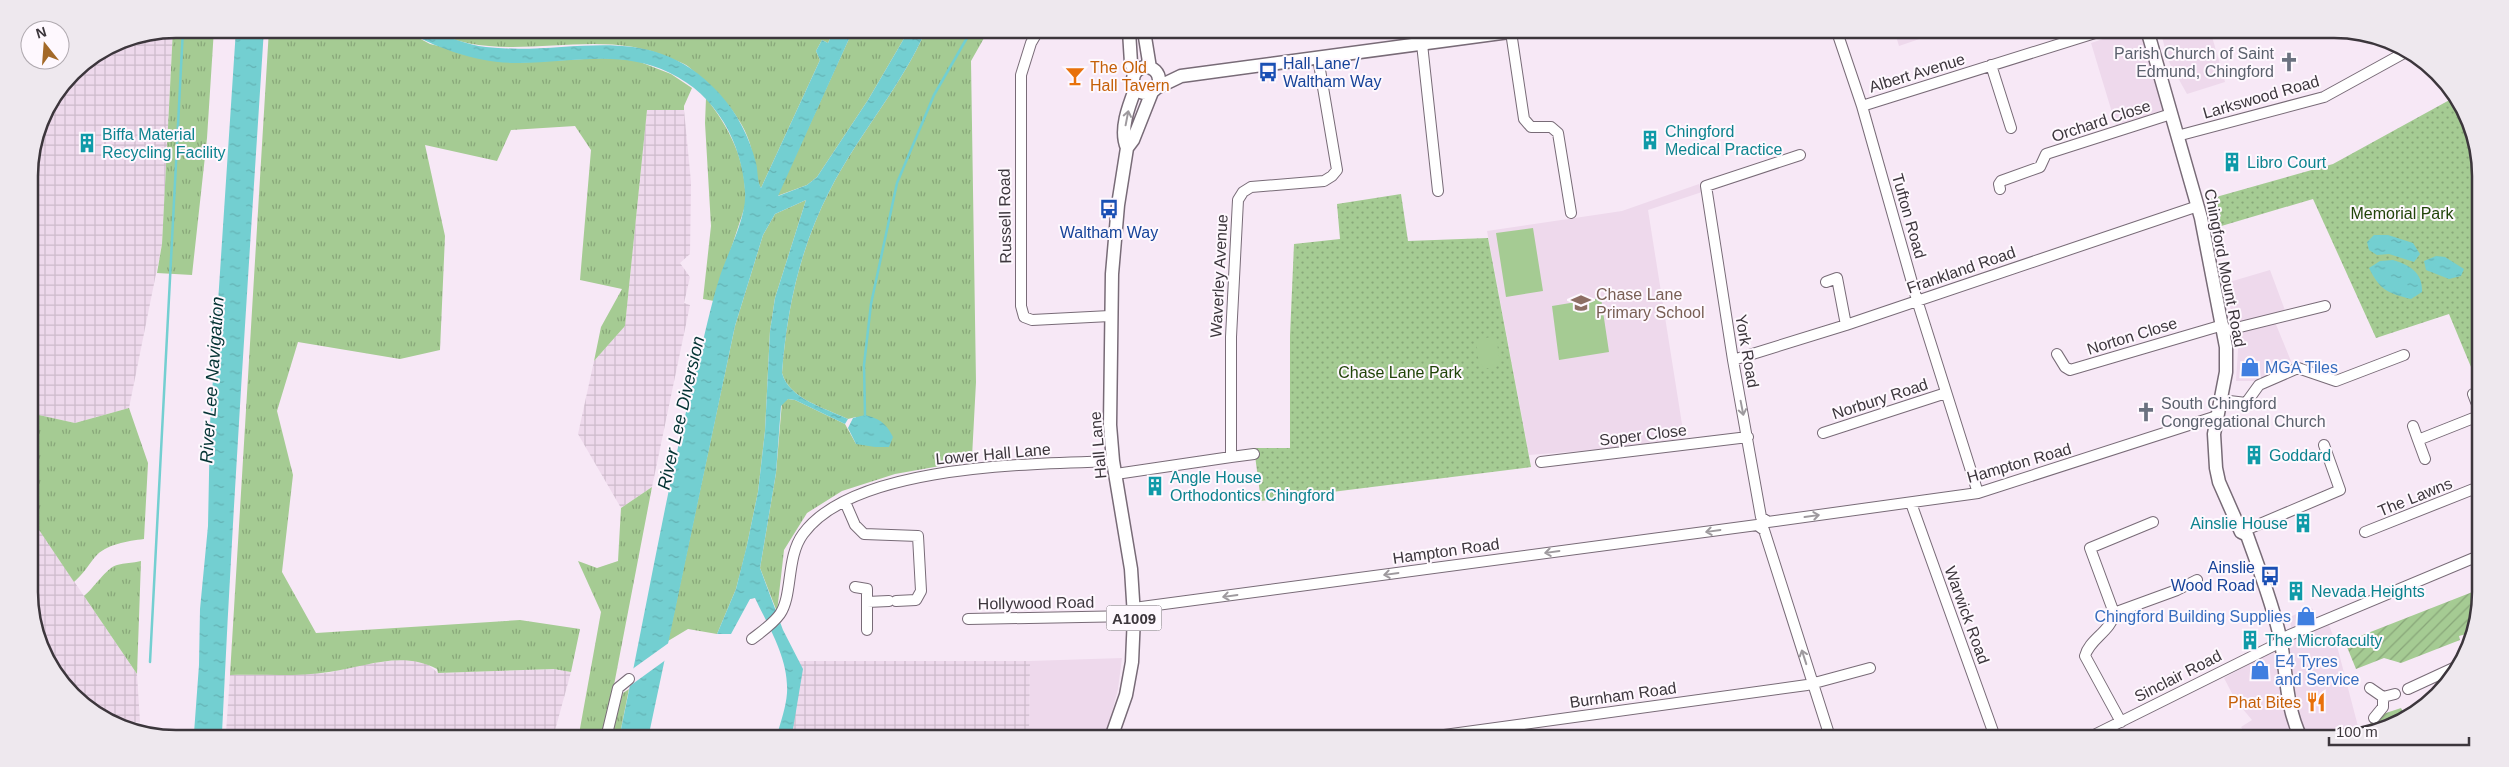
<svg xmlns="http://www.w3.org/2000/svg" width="2509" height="767" font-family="Helvetica,sans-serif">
	<defs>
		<pattern id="industrial-grid" width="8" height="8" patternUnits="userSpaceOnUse" patternTransform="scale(1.25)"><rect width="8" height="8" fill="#eed9ec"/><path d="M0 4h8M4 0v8" fill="none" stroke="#cdbbcb"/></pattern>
		<pattern id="grass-tufts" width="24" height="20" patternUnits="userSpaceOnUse" patternTransform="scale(1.25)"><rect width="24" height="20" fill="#a5cb93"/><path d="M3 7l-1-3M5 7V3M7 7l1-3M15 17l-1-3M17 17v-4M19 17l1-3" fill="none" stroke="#88a679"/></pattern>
		<pattern id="park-dots" width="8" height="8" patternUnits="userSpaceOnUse" patternTransform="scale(1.25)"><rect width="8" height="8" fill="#a5cb93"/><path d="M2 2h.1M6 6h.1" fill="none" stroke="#88a679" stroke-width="1.8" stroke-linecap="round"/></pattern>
		<pattern id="garden-furrows" width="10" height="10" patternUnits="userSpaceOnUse" patternTransform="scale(1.25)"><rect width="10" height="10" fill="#a5cb93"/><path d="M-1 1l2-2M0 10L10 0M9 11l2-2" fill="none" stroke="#88a679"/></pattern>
		<pattern id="water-ripples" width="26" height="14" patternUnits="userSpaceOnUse" patternTransform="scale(1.25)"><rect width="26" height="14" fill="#73cfd1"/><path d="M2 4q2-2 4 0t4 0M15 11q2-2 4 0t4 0" fill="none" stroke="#64b2b4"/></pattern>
	</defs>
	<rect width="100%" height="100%" fill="#f7e8f6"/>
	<path fill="#eed9ec" d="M1895,33H1937L1899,46Z
		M2121,33H2144L2169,112L2117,129L2091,43Z
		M2161,33H2211L2225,82L2187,94L2168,60Z
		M1699,184L1702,192L1648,210L1685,443L1529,455L1487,231L1622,211Z
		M2270,270L2286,313L2275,322L2293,366L2254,381H2236L2238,350L2226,283Z
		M2312,608L2317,618L2329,625L2337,646L2360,734L2342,738H2248L2241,727L2252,720L2236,701L2224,678L2294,639L2289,617Z
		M1122,658L1118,689L1106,735H1029L1030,661Z"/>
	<path fill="url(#industrial-grid)" d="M173,29L162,244L129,408L75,423L30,413L29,167L40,119L72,72L120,40Z
		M647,109L684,110L691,182L690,254L680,263L690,277L684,303L690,305L652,487L621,508L578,434L594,361L625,326Z
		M31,518L137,674L140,722L112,723L102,718L65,688L32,620Z
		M404,659L426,663L438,673L554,669L571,672L554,734L226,733L230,675L328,673L360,665Z
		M799,661H1030L1029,735H792Z"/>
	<path fill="url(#grass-tufts)" d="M173,29H214L207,138L192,275L157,273L162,244Z
		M269,29H402L430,44L513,63L602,58L635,60L671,74L692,88L684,106V110H647L625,326L594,361L601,327L622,289L580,280L591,150L575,126L511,130L497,161L425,145L445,236L440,350L400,359L298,342L277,411L293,475L282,572L316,633L520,620L580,629L571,672L554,669L438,673L437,669C402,650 365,667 329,672C298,677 261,674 230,675Z
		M428,29L834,30L828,43L822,40L816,51L820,60L761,188C756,182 753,151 749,141C740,113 713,87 690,68C685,63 676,61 670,58C592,23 504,70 428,29Z
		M853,30H909L868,100L817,177L807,185L777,196Z
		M926,30L988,31L971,61L976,382L972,457H965L957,463L895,474L842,491L807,513L784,550L777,612L760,568L776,473L782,402L788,399L795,400L845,424L856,444V417L848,419C825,408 789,399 782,373C787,308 800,248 830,190C858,135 901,87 926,30Z
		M706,98C731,130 748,164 745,206L714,301L703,299L711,226L705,123Z
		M806,200L775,298L770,331L765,431L758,492L746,550L736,589L717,634L688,629L668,641L735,326L763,235L775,214Z
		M129,408L148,463L144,539C128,541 106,544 95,557C88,566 83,574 74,582L31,518L30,413L75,423Z
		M652,487L614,685L602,734H579L601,612L578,561L597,568L618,561L621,508Z
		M141,561L137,674L84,596C94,588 106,568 117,565C124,563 133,563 141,561Z
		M629,689L620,734H611L623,693Z"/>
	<path fill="url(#park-dots)" d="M2455,97L2465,111L2477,147L2476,379L2449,314L2376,338L2313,199L2218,227L2216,220L2221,216L2218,208L2211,207L2209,199L2333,164Z
		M1401,194L1408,241L1488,238L1531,467L1261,501L1254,448H1290V336L1294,244L1340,239L1337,204Z"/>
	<path fill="url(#garden-furrows)" d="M2475,591V629L2473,635L2468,637L2466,634L2459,636L2460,640L2401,663L2384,658L2356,669L2347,647L2351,646L2350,640Z
		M2401,708L2404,714L2418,709L2389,727L2369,732L2367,726L2383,714Z"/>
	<path fill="#a5cb93" d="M1533,228L1543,291L1506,297L1496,233Z
		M1601,298L1609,352L1559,360L1552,306Z
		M1496,336L1500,363L1495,368H1485L1479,363L1476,340Z"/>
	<path fill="url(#water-ripples)" d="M236,29H264C249,264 233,498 222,733H194L199,665L200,609L208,526L210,424Z
		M402,29C410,29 421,27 428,30C447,36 466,45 486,47C572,57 649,17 719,93C737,113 749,136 756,163C758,170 757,182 761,188L820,60L816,51L822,40L828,43L834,30H853L778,196L807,185L817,177L868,100L909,30H926C901,87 858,135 830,190C800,248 787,308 782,373C789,399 825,408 848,419L845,424L795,400L788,399L781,406L776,473L760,568L783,630L803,669L792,735H777C781,721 786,707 787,693C789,659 769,628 755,598L750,599L731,634H717L736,589L747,545L758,492L765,431L770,331L775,298L806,200L775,214L763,235L735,326L649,734H620C646,611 667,485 698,362C705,334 711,304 720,276C728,252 747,217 745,192C742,142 716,95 670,73C618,48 569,64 514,63C474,62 437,48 402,29Z
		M2374,235H2388L2413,243L2420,254L2414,262L2389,254L2377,255L2369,250L2367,242Z
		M2436,256L2445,257L2464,269L2461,276L2449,279L2426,270L2424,261Z
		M2393,260C2410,265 2423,273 2422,292L2411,299C2387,293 2380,290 2369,268L2380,261Z
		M865,415C880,419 886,423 893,437L889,447H875L856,444L848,428L853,418Z"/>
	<path fill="#f7e8f6" d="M670,642L667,659L627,688L631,670Z"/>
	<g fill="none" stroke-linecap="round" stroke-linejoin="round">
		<path stroke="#73cfd1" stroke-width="2.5" d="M865,415L864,365L871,304L897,183L934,95L971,31
			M150,662L183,29"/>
		<defs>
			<path id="minor" d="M1038,31L1031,43L1021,75V306L1024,317L1032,320L1110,316
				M1511,32L1524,119L1531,127H1551L1558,133L1571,213
				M1837,32L1862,106L1917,300L1978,493
				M1422,44L1438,191
				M1991,65L2011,128
				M1862,106L2095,33
				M2177,136L2324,97L2404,53
				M1800,155L1706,186L1733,360L1761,517L1768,522L1978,493L2217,416
				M2000,189L1999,184L2001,181L2040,167L2046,154L2171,114
				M1826,282L1837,278L1846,325
				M2224,331L2325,306
				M2057,354L2065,367L2070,370L2223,325
				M1733,360L1846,325L2198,206
				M2473,394L2476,402
				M2221,400L2246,403L2259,385L2298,368L2336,381L2404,355
				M2413,426L2418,440
				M1823,433L1946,393
				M1231,457L1254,454
				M2425,459L2418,440L2476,417
				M1541,462L1748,437
				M1116,474L1231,457V337L1238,200L1243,192L1251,187L1324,181L1332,176L1337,170L1318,58
				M845,502L855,525L864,534L918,536L921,591L916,600L896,601
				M1911,503L1995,737
				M2241,532L2340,490L2324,445
				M2365,532L2476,488
				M855,587L867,589V630
				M867,602L889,601
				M1134,608L1757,525L1764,530L1830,737
				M2114,613L2177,590L2197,580
				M968,619L1134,616
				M752,639C761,632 773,624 780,614C793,595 786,557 803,534C854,464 1033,464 1113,461
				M2280,639L2476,557
				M2370,688L2383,697
				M2408,689L2460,665
				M2374,718L2383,707V697L2395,694
				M2121,722L2085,656C2089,639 2112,631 2114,613L2090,548L2153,522
				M607,734L618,688L629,679
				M1437,736L1807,685L1870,668
				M2090,737L2281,642"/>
			<path id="major" d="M1129,31L1131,63L1135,73
				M1144,31L1150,68
				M2148,33L2201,218L2226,347V372L2214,434L2216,468L2219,482L2241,532L2247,535C2259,569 2272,602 2280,637C2287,672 2285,705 2301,738
				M1133 80a13 13 0 1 1 26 0a13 13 0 1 1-26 0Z
				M1156,88L1181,76L1509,32
				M1127,148C1119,130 1129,105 1136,87
				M1112,735L1126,695L1132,662L1134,616L1131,569L1113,461L1110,425L1112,274L1118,205L1127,148L1133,140L1152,92"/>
		</defs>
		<use href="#minor" stroke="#786b77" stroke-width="12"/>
		<use href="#major" stroke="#786b77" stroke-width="15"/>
		<use href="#minor" stroke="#fff" stroke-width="10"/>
		<use href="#major" stroke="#fff" stroke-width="12"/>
	</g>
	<defs><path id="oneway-shaft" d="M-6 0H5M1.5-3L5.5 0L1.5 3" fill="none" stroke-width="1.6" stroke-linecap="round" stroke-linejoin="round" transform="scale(1.25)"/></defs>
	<g stroke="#9e9a9e">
		<use href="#oneway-shaft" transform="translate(1127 118) rotate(-79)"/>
		<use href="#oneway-shaft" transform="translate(1742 408) rotate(79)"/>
		<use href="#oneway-shaft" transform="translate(1812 516) rotate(-8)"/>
		<use href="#oneway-shaft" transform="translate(1713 531) rotate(172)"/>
		<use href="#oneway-shaft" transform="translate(1552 552) rotate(172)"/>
		<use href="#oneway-shaft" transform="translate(1391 574) rotate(172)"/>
		<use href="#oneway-shaft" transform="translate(1230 596) rotate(172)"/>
		<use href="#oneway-shaft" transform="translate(1804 657) rotate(-108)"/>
	</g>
	<defs>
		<symbol id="church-bare" viewBox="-9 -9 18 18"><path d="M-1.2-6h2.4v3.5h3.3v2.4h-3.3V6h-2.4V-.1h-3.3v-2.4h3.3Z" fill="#6b7280" stroke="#fef8fe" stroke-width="2.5" paint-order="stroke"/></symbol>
		<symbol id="bus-bare" viewBox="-9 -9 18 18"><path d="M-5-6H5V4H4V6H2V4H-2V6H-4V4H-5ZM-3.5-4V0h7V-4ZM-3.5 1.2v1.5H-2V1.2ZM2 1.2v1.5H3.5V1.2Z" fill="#1a4fb4" stroke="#fef8fe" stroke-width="2.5" paint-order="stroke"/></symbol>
		<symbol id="bar-bare" viewBox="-9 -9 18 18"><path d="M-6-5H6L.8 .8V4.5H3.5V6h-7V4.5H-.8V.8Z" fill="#e8710a" stroke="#fef8fe" stroke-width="2.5" paint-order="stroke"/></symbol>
		<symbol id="building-bare" viewBox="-9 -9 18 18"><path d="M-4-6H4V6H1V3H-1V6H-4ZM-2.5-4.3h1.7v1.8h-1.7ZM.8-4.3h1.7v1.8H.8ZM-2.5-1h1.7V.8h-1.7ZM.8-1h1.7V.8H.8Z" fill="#0f9aa8" stroke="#fef8fe" stroke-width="2.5" paint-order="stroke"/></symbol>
		<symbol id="school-bare" viewBox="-9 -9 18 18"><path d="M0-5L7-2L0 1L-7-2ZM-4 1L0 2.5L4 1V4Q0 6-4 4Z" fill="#8d6e63" stroke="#fef8fe" stroke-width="2.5" paint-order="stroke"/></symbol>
		<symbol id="shop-bare" viewBox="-9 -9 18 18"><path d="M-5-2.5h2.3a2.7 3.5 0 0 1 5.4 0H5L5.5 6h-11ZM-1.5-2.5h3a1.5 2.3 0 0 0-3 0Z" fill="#3f7fe0" stroke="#fef8fe" stroke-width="2.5" paint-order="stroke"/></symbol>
		<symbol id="restaurant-bare" viewBox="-9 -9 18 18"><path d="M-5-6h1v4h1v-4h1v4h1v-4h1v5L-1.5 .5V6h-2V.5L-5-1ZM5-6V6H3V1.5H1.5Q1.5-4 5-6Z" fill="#e8710a" stroke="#fef8fe" stroke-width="2.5" paint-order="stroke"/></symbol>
	</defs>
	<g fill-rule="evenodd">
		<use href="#church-bare" x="2275" y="48" width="28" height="28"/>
		<use href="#bus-bare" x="1254" y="58" width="28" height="28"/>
		<use href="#bar-bare" x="1061" y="62" width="28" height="28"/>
		<use href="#building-bare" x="1636" y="126" width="28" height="28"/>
		<use href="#building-bare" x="73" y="129" width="28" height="28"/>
		<use href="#building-bare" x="2218" y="148" width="28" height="28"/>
		<use href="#bus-bare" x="1095" y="195" width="28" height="28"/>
		<use href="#school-bare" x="1567" y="289" width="28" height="28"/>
		<use href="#shop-bare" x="2236" y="353" width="28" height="28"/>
		<use href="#church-bare" x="2132" y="398" width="28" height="28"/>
		<use href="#building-bare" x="2240" y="441" width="28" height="28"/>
		<use href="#building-bare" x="1141" y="472" width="28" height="28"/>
		<use href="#building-bare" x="2289" y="509" width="28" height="28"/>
		<use href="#bus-bare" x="2256" y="562" width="28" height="28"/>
		<use href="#building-bare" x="2282" y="577" width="28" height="28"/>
		<use href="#shop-bare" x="2292" y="602" width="28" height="28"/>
		<use href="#building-bare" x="2236" y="626" width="28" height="28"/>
		<use href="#shop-bare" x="2246" y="656" width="28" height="28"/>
		<use href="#restaurant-bare" x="2302" y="688" width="28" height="28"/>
	</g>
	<g text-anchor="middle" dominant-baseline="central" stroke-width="4" stroke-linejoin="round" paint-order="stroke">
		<rect fill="#fef8fe" stroke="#767076" stroke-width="1" x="1106.5" y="605.5" width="55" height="25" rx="4"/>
		<g font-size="15" font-weight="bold" fill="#3c363c">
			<text x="1134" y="618">A1009</text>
		</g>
		<g font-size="16" fill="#5b616d" stroke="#fef8fe" text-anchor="end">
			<text x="2274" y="53">Parish Church of Saint<tspan x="2274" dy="18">Edmund, Chingford</tspan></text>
			<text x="2161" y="403" text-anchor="start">South Chingford<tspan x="2161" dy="18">Congregational Church</tspan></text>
		</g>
		<g font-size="16" fill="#164399" stroke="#fef8fe" text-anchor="start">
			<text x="1283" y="63">Hall Lane /<tspan x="1283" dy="18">Waltham Way</tspan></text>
			<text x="1109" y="232" text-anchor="middle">Waltham Way</text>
			<text x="2255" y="567" text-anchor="end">Ainslie<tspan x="2255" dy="18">Wood Road</tspan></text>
		</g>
		<g font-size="16" fill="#c56008" stroke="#fef8fe" text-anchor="start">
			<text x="1090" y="67">The Old<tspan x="1090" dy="18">Hall Tavern</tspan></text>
			<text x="2301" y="702" text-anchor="end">Phat Bites</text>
		</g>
		<g font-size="16" fill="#3c363c" stroke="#fef8fe">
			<text transform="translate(1917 73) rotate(-17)">Albert Avenue</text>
			<text transform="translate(2261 97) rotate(-16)">Larkswood Road</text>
			<text transform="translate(2101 121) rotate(-18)">Orchard Close</text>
			<text transform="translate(1005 216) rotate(-91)">Russell Road</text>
			<text transform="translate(1909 216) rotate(74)">Tufton Road</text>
			<text transform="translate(2225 268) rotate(79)">Chingford Mount Road</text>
			<text transform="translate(1961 270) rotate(-19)">Frankland Road</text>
			<text transform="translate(1219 276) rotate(-87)">Waverley Avenue</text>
			<text transform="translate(2132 336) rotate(-17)">Norton Close</text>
			<text transform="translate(1747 351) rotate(80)">York Road</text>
			<text transform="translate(1880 399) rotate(-18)">Norbury Road</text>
			<text transform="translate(1643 435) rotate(-7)">Soper Close</text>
			<text transform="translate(1098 445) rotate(-95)">Hall Lane</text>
			<text transform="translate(993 454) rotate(-5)">Lower Hall Lane</text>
			<text transform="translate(2019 463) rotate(-16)">Hampton Road</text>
			<text transform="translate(2415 497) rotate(-22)">The Lawns</text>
			<text transform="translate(1446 551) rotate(-8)">Hampton Road</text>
			<text transform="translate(1036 603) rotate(-1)">Hollywood Road</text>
			<text transform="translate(1967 615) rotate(70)">Warwick Road</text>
			<text transform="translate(2178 676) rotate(-27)">Sinclair Road</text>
			<text transform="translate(1623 695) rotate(-8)">Burnham Road</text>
		</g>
		<g font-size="16" fill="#0d838f" stroke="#fef8fe" text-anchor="start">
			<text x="1665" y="131">Chingford<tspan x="1665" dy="18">Medical Practice</tspan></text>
			<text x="102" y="134">Biffa Material<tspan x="102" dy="18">Recycling Facility</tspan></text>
			<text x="2247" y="162">Libro Court</text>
			<text x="2269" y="455">Goddard</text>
			<text x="1170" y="477">Angle House<tspan x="1170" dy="18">Orthodontics Chingford</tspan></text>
			<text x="2288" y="523" text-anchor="end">Ainslie House</text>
			<text x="2311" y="591">Nevada Heights</text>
			<text x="2265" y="640">The Microfaculty</text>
		</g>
		<g font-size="16" fill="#214409" stroke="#fef8fe">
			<text x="2402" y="213">Memorial Park</text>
			<text x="1400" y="372">Chase Lane Park</text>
		</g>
		<g font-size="16" fill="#785e54" stroke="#fef8fe" text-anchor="start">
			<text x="1596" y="294">Chase Lane<tspan x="1596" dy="18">Primary School</tspan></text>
		</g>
		<g font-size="16" fill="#366cbe" stroke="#fef8fe" text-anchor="start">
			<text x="2265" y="367">MGA Tiles</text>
			<text x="2291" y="616" text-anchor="end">Chingford Building Supplies</text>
			<text x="2275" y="661">E4 Tyres<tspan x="2275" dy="18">and Service</tspan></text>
		</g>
		<g font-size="18" font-style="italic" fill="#043334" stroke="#fef8fe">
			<text transform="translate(212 380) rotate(-86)">River Lee Navigation</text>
			<text transform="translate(681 413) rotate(-77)">River Lee Diversion</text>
		</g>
	</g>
	<path d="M0 0H2509V767H0ZM176 38H2334A138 138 0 0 1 2472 176V592A138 138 0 0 1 2334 730H176A138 138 0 0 1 38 592V176A138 138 0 0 1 176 38Z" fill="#eee8ee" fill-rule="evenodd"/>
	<path fill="none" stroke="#3c363c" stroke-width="2.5" d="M176 38H2334A138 138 0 0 1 2472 176V592A138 138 0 0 1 2334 730H176A138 138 0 0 1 38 592V176A138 138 0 0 1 176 38Z"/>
	<g transform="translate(45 45) rotate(343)"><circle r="24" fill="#fef8fe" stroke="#b0aab0"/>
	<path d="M0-4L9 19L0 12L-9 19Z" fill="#a36928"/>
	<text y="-8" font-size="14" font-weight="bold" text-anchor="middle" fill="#3c363c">N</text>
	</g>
	<path d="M2329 737v8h140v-8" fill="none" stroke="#3c363c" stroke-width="2.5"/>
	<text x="2336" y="737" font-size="15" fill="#3c363c" stroke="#fef8fe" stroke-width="4" paint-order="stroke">100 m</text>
</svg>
